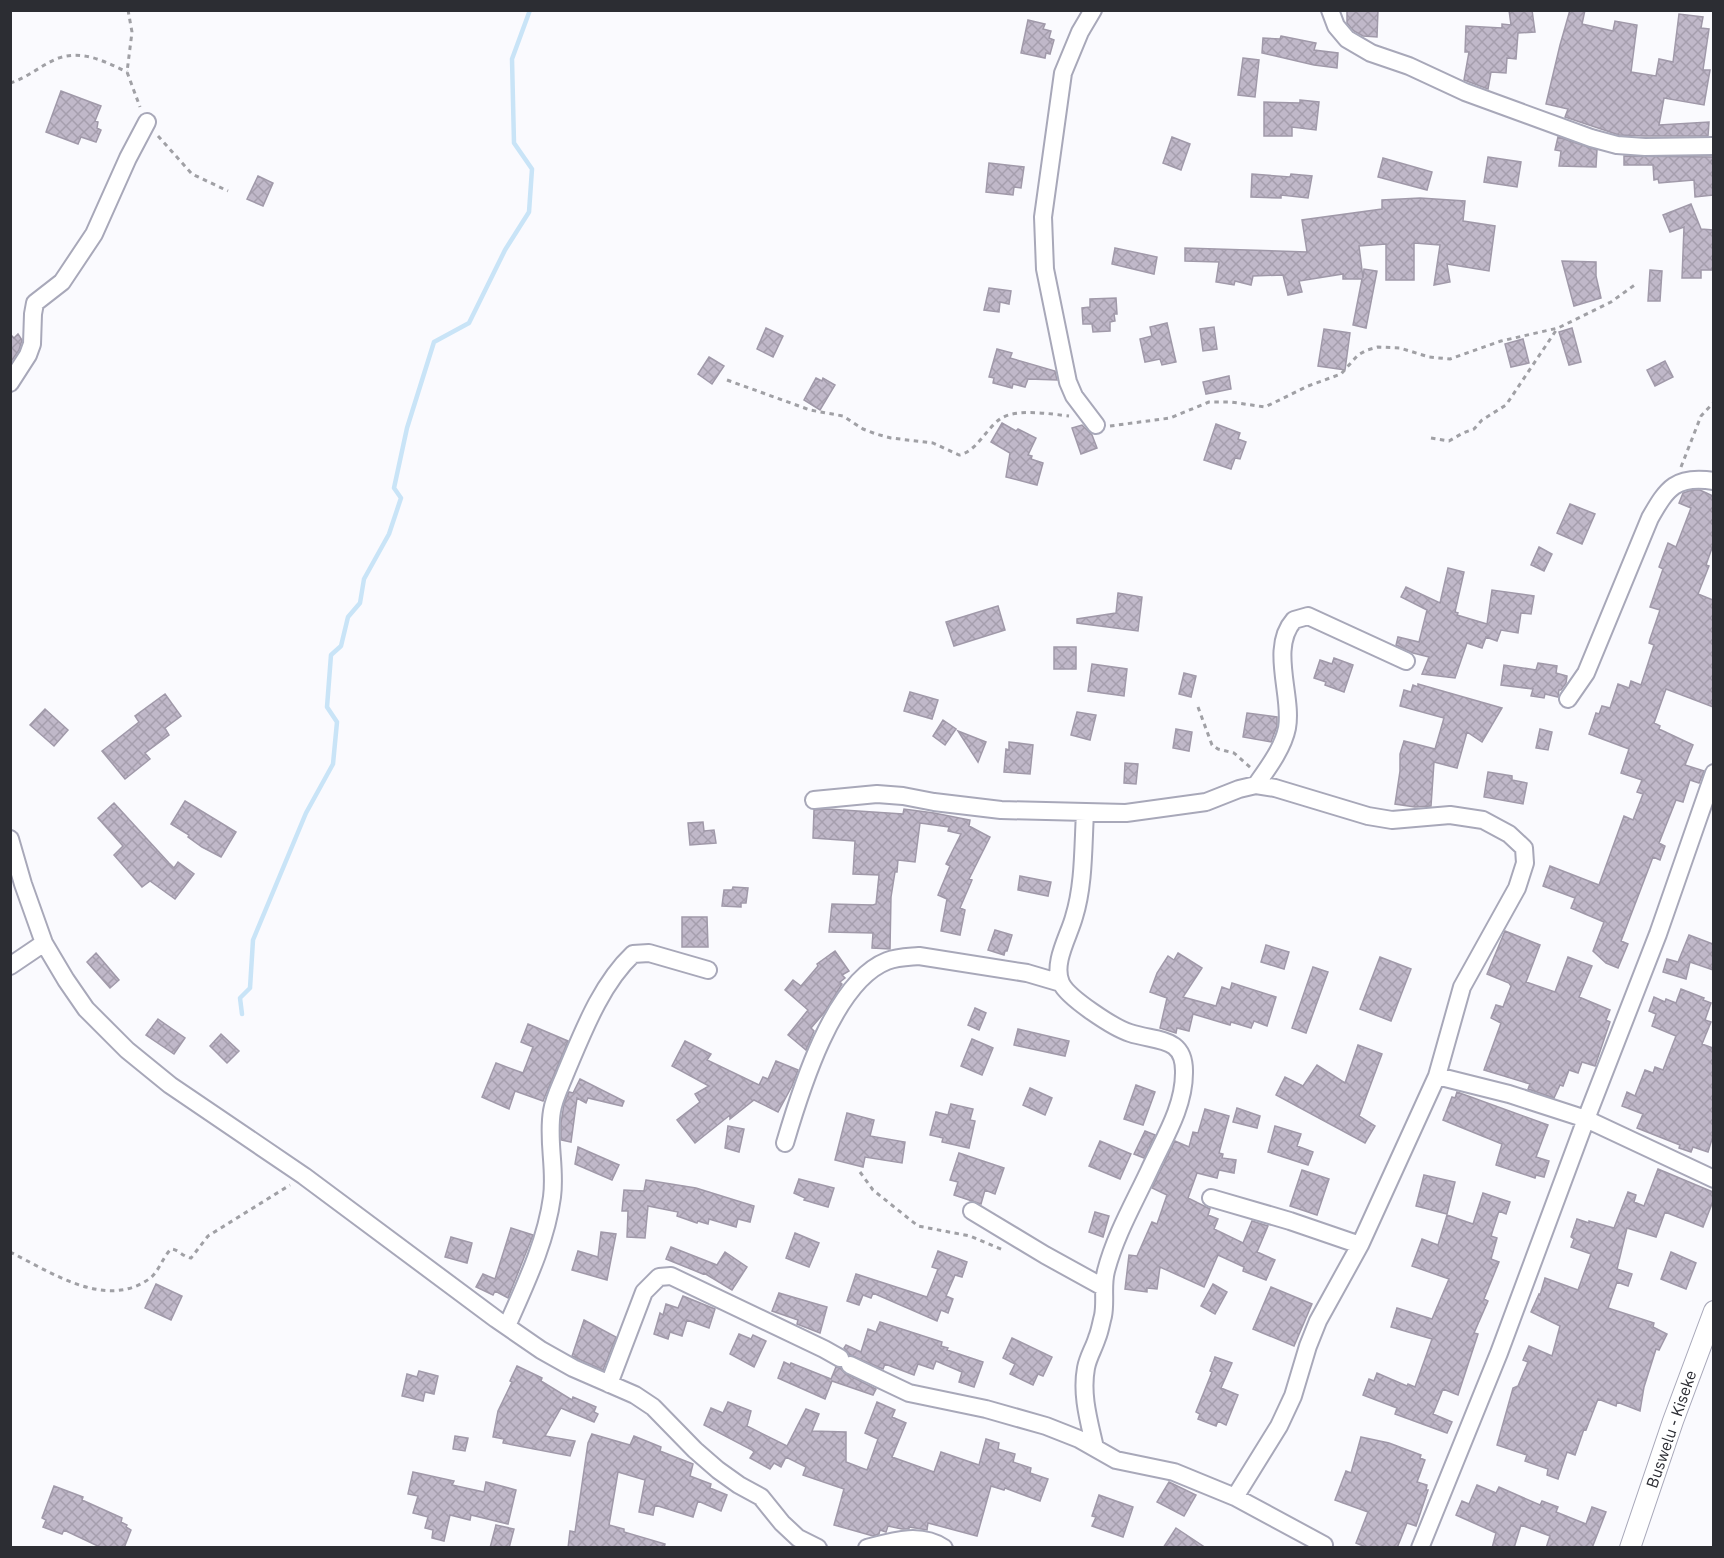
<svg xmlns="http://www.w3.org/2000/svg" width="1724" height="1558" font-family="'IBM Plex Sans',sans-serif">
	<defs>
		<pattern id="building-cross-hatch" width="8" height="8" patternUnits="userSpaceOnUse" patternTransform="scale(1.5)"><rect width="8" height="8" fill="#c0b8c9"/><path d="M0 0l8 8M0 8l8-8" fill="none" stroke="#a59ead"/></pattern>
	</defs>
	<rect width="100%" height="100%" fill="#fafafe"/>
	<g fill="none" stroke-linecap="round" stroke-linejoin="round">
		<path stroke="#c9e4f7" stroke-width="4.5" d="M242,1014L240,998L250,988L253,940L306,813L333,764L337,722L327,707L331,655L341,646L348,617L360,603L364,579L389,534L401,498L394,488L407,428L434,342L469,323L505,250L529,212L532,169L514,143L512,59L530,10"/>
	</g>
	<path fill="url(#building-cross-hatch)" stroke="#a099a9" stroke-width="1.5" d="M1347,10H1378L1377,37L1363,36L1354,31L1347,23Z
		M1509,10H1532L1535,32L1518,33L1516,59L1507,58L1506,73L1491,72L1488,89L1464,80L1469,52H1465L1466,26L1502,28V24L1511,25Z
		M1570,10H1585L1582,24L1613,31L1615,21L1637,25L1631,72L1656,76L1659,59L1673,62L1679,14L1703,17L1701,28L1709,29L1703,70H1710L1704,105L1664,98L1659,125L1709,122L1708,136H1645L1619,135L1565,117L1568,109L1546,104L1560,45Z
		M1028,20L1045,24L1043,29L1051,31L1049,38L1054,40L1050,54L1046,53L1045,58L1021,53Z
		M1281,36L1316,43L1314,50L1338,53L1337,68L1314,65L1262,53L1263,38L1280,39Z
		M1243,58L1259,60L1255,97L1238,95Z
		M61,91L101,106L95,121L98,122L97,128L101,130L96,142L81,137L78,144L46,132Z
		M1300,100L1319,102L1316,130L1292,127V136H1264V102L1300,103Z
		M1172,137L1190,144L1181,170L1163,163Z
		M1558,137L1597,150L1596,167L1559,166L1561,151L1555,150Z
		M1624,156L1713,157V195L1695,197L1694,180L1659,183L1658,179L1654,180L1653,165H1624Z
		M1488,157L1521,162L1517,187L1484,182Z
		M1383,158L1432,172L1427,190L1378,177Z
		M989,163L1024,167L1021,188L1014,187L1013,195L986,192Z
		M1252,174L1290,177L1291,174L1312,176L1308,198L1281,195V198L1251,197Z
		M258,176L273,183L263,206L247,199Z
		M1420,198L1465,201L1463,221L1495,226L1489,271L1447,264L1450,282L1434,285L1440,245L1414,243V280H1386V244L1359,246L1363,278L1364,269L1377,271L1366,328L1353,325L1362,279H1343V274L1299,281L1302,292L1288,295L1283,275L1253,276L1251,285L1235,281L1234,285L1216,282L1219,262L1185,261V248L1307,252L1302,220L1382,209V200Z
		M1691,204L1701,229L1713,230V270H1701V278H1682L1684,227L1670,232L1663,215Z
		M1115,248L1157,257L1154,274L1112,264Z
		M1562,261L1596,262V276L1601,298L1574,306Z
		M1650,270L1662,271L1660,301H1648Z
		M989,288L1011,291L1009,304L1000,302L999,312L984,310Z
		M1116,298L1117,314H1114L1115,321L1110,322V331L1093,332L1092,324H1083L1082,308L1090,307V299Z
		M1167,323L1176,362L1162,365L1160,359L1145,362L1140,339L1152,336L1150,327Z
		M1214,327L1217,349L1203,351L1200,329Z
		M766,328L783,336L773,357L757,349Z
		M1572,328L1581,362L1569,365L1559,332Z
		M1324,329L1350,333L1345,370L1318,366Z
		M10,334L14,338L18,334L22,340L19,350L10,363Z
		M1523,339L1529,363L1511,367L1505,344Z
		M997,349L1012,353L1010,358L1055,371L1057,380L1028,379L1025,387L1013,384L1012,388L993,383L994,378L989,377Z
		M709,357L724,366L712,384L698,374Z
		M1665,361L1673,377L1655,386L1647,370Z
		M1229,376L1231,389L1206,394L1203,382Z
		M816,378L822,381L823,378L835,385L820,410L804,400Z
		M1002,423L1016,431L1018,429L1036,438L1028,455L1032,456L1031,459L1043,463L1037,485L1006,477L1010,453L991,442Z
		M1216,424L1240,433L1238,439L1246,442L1240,459L1235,458L1231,469L1204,460Z
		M1082,425L1092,435L1097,448L1081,454L1072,428Z
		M1692,490H1700L1713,496V545L1706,565L1709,566L1698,594L1713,600V707L1666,689L1654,723L1660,726L1659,729L1693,745L1685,765L1704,771L1699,783L1690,780L1683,802L1676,800L1659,843L1665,846L1660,860L1653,857L1621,941L1628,944L1618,968L1606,963L1593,951L1604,922L1571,908L1575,898L1543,886L1550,866L1599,885L1624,816L1633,820L1643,794L1637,792L1642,780L1621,773L1629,749L1589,734L1596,713L1599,714L1602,706L1610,708L1618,684L1629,688L1631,681L1641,685L1654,645L1649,643L1650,639L1660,610L1650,607L1663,569L1659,567L1668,543L1676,547L1691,508L1679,503L1683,493Z
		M1570,504L1595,514L1582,544L1557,533Z
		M1539,547L1552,554L1544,571L1531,565Z
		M1448,568L1464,572L1455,612L1458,613L1457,615L1487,624L1492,590L1534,596L1531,614L1521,613L1518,633L1501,630L1497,641L1486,637L1482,648L1467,643L1455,678L1422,674L1429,657L1413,653L1396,645L1398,637L1419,642L1427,610L1401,597L1406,587L1440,603Z
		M1118,593L1142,597L1138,631L1077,623V619L1116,613Z
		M998,606L1005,630L954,646L946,622Z
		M1054,647H1076V669H1054Z
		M1334,658L1353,665L1344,692L1325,685L1326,682L1314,678L1320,660L1332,664Z
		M1538,663L1557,666L1556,673L1567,676L1566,683L1561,690H1559L1558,697L1545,694L1544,698L1531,696L1533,689L1501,685L1504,665L1536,670Z
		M1092,664L1127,669L1124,696L1088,691Z
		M1184,673L1196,676L1191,697L1179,694Z
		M1418,684L1502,708L1482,742L1467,732L1457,768L1434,762L1431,806L1415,807L1395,804L1400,771V754L1404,741L1435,749L1444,718L1400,706L1404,690L1411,692L1413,685L1418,687Z
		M910,692L938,700L932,719L904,711Z
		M165,694L181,716L165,728L169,735L145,753L150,759L125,779L102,751L139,722L135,716Z
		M45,709L68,730L54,746L30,725Z
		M1077,712L1096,715L1090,740L1071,735Z
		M1247,713L1277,717V726L1271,742L1243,737Z
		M943,720L956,729L945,745L933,736Z
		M1176,729L1192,732L1189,751L1173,748Z
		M1540,729L1552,732L1548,750L1536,748Z
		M958,731L986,742L978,762Z
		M1009,742L1033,745L1030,774L1004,772L1006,749L1009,750Z
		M1125,763L1138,764L1136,784L1124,783Z
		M1488,772L1512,776V780L1527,783L1523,804L1484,797Z
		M185,801L236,832L221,857L202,847L188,837L189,835L171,824Z
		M114,803L169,863L174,868L178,862L194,874L175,899L150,881L142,887L114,855L123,846L98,818Z
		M828,809L903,814L904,809L934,813L970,820L969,826L990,837L969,879L972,880L960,908L965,910L960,935L941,931L947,899L938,895L950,866L946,864L961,834L948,831L949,827L920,823L915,862L898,860L897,872H895L891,897L890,949L872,948L873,933L829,932L832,904L873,905L876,904L879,875L853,874L855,841L813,838L814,810Z
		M703,822L704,831L714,830L716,843L690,845L688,823Z
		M1020,876L1051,882L1048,896L1018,890Z
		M733,887L748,888L746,903H741V907L722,906L724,890H732Z
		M682,917H707L708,947H682Z
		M995,930L1012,935L1007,951H1005L1004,955L988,950Z
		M1505,931L1540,945L1526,982L1555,992L1568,957L1592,966L1579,997L1610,1010L1606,1020L1610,1022L1595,1066L1582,1062L1578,1073L1569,1070L1563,1086L1560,1085L1554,1098L1528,1089L1530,1084L1484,1070L1501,1023L1491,1018L1496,1005L1503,1007L1511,986L1509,983L1487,974Z
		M1689,935L1713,944V970L1690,962L1686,979L1663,972L1667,959L1678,962Z
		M1266,945L1289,952L1284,969L1261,962Z
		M835,951L849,971L842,975L845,978L840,982L842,984L824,1013L811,1028L814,1031L806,1050L788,1035L808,1010L785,990L793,980L801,986L818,966L817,964Z
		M96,953L119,980L110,988L87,962Z
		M1178,953L1202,968L1183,997L1216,1006L1222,987L1230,990L1232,983L1276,997L1267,1026L1254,1021L1251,1028L1231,1022L1230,1025L1193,1014L1189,1031L1177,1028L1176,1033L1160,1028L1167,998L1150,992L1157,973L1168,956L1174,960Z
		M1380,957L1411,969L1391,1021L1360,1009Z
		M1313,967L1328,972L1306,1033L1292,1028Z
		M1681,989L1704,998L1703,1000L1711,1003L1705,1020L1711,1022L1702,1044L1713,1048V1136L1708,1152L1693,1147L1691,1152L1679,1148L1680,1145L1637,1128L1643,1114L1622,1106L1627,1092L1635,1096L1645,1070L1653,1073L1655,1067L1663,1070L1676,1036L1652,1026L1656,1014L1649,1011L1654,997L1665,1002L1666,999L1676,1003Z
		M975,1008L986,1013L979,1030L968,1025Z
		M158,1019L185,1038L174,1054L146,1035Z
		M528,1024L568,1041L543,1101L515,1091L509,1109L482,1097L496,1063L523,1073L533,1047L521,1042Z
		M1018,1029L1069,1041L1065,1056L1014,1045Z
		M221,1034L239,1051L227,1063L210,1046Z
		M972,1039L993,1048L982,1075L961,1066Z
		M685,1041L711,1054L707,1060L759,1085L763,1077L768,1079L776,1061L798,1070L792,1086L778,1112L754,1100L730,1119V1115L695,1143L677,1120L700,1102L695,1094L709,1086L672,1066Z
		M1358,1045L1382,1054L1359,1116L1375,1126L1365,1143L1276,1095L1285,1077L1303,1086L1317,1065L1345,1083Z
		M580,1079L624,1101L622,1106L588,1098L586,1103L577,1098L571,1142L561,1140V1123L564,1104L569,1092L573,1093Z
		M1136,1085L1155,1092L1143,1125L1124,1119Z
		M1030,1088L1052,1098L1045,1115L1023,1105Z
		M1457,1092L1548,1125L1536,1157L1549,1161L1544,1177L1536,1175L1535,1178L1496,1165L1502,1144L1443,1120L1452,1097L1455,1098Z
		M951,1104L973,1109L970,1120L975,1121L969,1148L942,1142L943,1138L930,1135L936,1112L948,1115Z
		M1237,1108L1260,1116L1257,1128L1233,1122Z
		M1205,1109L1229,1116L1219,1153L1223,1154L1222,1158L1236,1160L1234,1173L1219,1170L1217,1178L1197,1173L1188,1198L1210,1209L1208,1215L1218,1219L1214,1229L1243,1243L1252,1221L1268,1226L1257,1252L1275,1260L1266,1280L1243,1271L1244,1267L1218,1255L1204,1287L1160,1267L1157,1289L1147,1288V1292L1125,1289L1129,1255L1137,1256L1152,1222L1157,1224L1167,1195L1152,1188L1175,1141L1189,1147L1193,1132L1198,1133Z
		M847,1113L874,1120L870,1136L905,1142L902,1163L865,1157L863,1167L835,1160Z
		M728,1126L744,1129L739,1152L725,1148Z
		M1275,1126L1301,1134L1297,1146L1313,1152L1308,1165L1268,1152Z
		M1145,1131L1155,1135L1144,1158L1134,1154Z
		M1100,1141L1131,1154L1120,1179L1089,1166Z
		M578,1147L619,1165L612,1180L575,1164Z
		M959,1153L1004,1168L995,1194L985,1190L981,1204L954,1195L958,1182L950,1180Z
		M1658,1169L1713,1192V1201L1703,1227L1665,1212L1656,1237L1627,1228L1617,1269L1632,1274L1628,1286L1617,1282L1608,1308L1654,1323L1653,1327L1667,1334L1659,1350L1656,1349L1644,1387L1640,1411L1617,1402L1616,1406L1598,1399L1586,1430L1584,1429L1575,1455L1567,1452L1558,1479L1547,1475L1548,1469L1525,1461L1527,1455L1497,1445L1513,1388L1518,1386L1528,1362L1523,1360L1529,1346L1552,1356L1560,1326L1531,1312L1539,1294L1540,1295L1545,1278L1578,1290L1591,1254L1571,1247L1574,1239L1571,1237L1577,1219L1589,1223V1221L1614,1228L1628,1192L1636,1195L1634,1202L1644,1206Z
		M1302,1170L1329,1179L1317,1215L1290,1206Z
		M1424,1175L1455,1182L1447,1214L1416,1206Z
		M799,1179L834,1188L828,1207L804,1200L805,1198L794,1193Z
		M646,1180L696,1188L754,1206L750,1222L738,1219L736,1227L709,1219L708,1224L698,1221L697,1223L677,1216L678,1212L648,1206L645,1238L627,1237L628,1211H622L624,1190L644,1191Z
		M1483,1193L1510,1202L1506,1214L1499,1211L1491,1236L1497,1238L1491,1259L1499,1262L1484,1299L1488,1301L1474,1333L1478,1334L1458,1395L1443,1389L1433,1414L1452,1422L1447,1433L1395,1414L1397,1408L1363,1395L1369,1379L1374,1381L1377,1373L1407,1386L1408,1384L1415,1387L1432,1339L1391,1327L1397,1308L1432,1319L1449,1279L1412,1266L1422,1239L1438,1245L1447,1215L1473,1224Z
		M1095,1212L1109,1216L1103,1237L1089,1232Z
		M511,1228L533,1235L508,1298L495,1291L493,1295L476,1287L483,1274L495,1279Z
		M601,1232L616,1234L607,1280L572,1270L578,1251L598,1257Z
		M795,1233L819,1243L809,1267L786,1258Z
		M451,1237L472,1243L467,1263L445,1257Z
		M671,1247L717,1265L725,1252L747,1267L732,1290L704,1273L703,1274L666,1259Z
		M938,1251L967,1262L962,1277L955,1275L946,1296L953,1299L948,1313L941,1310L937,1321L873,1293L871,1298L863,1295L859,1305L847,1301L856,1274L927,1297L938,1269L932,1267Z
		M1671,1252L1696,1263L1686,1289L1661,1279Z
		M156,1284L182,1296L171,1320L145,1308Z
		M1213,1284L1227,1292L1215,1314L1201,1306Z
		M1271,1287L1312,1304L1294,1346L1253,1329Z
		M779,1293L827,1307L820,1333L797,1324L798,1320L772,1311Z
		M683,1296L715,1309L709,1328L687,1320L682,1336L670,1332L668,1339L654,1334L660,1313L663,1315L666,1304L678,1308Z
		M584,1320L616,1337L603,1370L572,1356Z
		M880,1322L942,1342L941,1346L948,1348L947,1350L983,1362L974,1387L959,1382L962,1372L936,1361L933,1369L918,1364L914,1375L885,1364L883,1369L850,1355L844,1348L846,1345L861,1352L868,1329L876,1332Z
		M739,1334L751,1339L753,1335L766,1341L754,1367L730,1354Z
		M1012,1338L1052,1357L1043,1376L1038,1374L1033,1385L1010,1374L1015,1364L1003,1358Z
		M1215,1357L1232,1363L1221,1388L1238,1395L1226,1425L1218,1421L1216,1426L1198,1419L1200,1414L1196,1412L1212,1372L1210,1371Z
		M784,1362L790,1365L791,1363L831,1379L836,1367L840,1368L846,1374L876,1389L873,1395L832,1381L825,1399L778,1378Z
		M517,1366L542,1378L541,1381L572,1400L573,1397L596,1407L594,1412L598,1414L594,1422L561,1408L545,1436L575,1441L570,1456L503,1443L504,1439L493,1437L498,1411L512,1382L510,1381Z
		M419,1371L438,1376L434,1394L425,1392L423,1401L402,1396L407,1374L417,1377Z
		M728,1402L751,1411L747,1426L787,1446L806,1409L819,1414L812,1431L846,1432V1462L867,1470L878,1439L865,1433L877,1402L895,1410L892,1417L906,1423L892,1457L934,1472L941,1452L979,1465L986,1439L999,1443L998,1449L1015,1454L1013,1462L1031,1468L1030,1473L1048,1479L1040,1501L1005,1488L1004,1490L991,1486L977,1536L928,1523L927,1530L909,1527V1529H902L888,1526L886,1532L880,1530L879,1534L873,1536L834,1525L844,1489L803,1475L806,1467L786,1457L781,1467L774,1463L770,1469L750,1458L754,1452L752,1450L704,1425L711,1408L723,1413Z
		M592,1434L630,1445L634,1436L661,1447L660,1451L693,1464L690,1476L711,1484L710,1488L727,1495L721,1511L698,1501L693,1517L655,1505L653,1515L639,1512L645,1480L618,1472L609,1525L624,1529V1532L665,1544L664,1548H568L570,1531L575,1532L588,1443Z
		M455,1436L468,1438L465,1451L453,1449Z
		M1361,1437L1389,1443L1421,1455L1420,1458L1425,1460L1417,1482L1427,1485L1426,1490H1428L1416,1526L1407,1523L1397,1548H1368L1356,1543L1368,1512L1335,1500L1346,1471L1351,1473Z
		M413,1472L454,1481L452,1485L484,1492L486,1482L516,1490L508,1524L471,1515L470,1520L450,1515L444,1541L432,1538L433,1530L425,1528L428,1517L413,1513L418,1496L408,1494Z
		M1169,1482L1196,1495L1184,1516L1157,1502Z
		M1477,1485L1496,1493L1499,1487L1540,1505L1542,1501L1558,1507L1556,1512L1586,1524L1592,1507L1606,1512L1592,1548H1546L1550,1536L1521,1525L1514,1548H1492L1496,1533L1456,1515L1462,1501L1469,1504Z
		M54,1486L83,1497L82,1500L122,1518L121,1522L127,1525L126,1527L131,1530L124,1548H102L64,1530L62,1534L43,1527L46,1520L42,1518Z
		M1099,1495L1133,1507L1123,1537L1092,1526L1096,1517L1092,1516Z
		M496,1525L514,1529L509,1548H490Z
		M1176,1528L1206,1548H1163Z"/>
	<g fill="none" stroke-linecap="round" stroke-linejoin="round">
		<defs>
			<path id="minor" d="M1093,10L1080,32L1063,73L1043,217L1045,269L1068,382L1074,396L1096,425
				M1330,10L1336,26L1347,39L1371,53L1409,66L1465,92L1591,138L1617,145L1645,147L1714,146
				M10,383L28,355L32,344L33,314L35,303L62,282L94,234L128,158L147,122
				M1568,699L1586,673L1650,518C1667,488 1676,475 1714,481
				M1256,785C1268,768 1283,748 1287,728C1293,696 1269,648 1294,620L1308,616L1406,661
				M814,800L877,794L903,796L934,802L1001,810L1126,813L1206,802L1239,789L1256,785L1275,788L1368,816L1392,820L1450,815L1483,820L1509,834L1524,848L1525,863L1517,888L1462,987L1437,1076L1360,1245L1318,1321L1308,1346L1293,1396L1279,1426L1235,1497
				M1085,813C1083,847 1084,885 1074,917C1069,936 1052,963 1061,983C1068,998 1114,1028 1130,1033C1157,1042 1185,1036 1184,1073C1184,1108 1163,1140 1149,1171C1134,1203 1115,1236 1106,1271C1102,1286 1106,1301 1103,1316C1101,1323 1100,1331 1097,1338C1094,1348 1088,1357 1086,1368C1081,1395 1089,1421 1095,1448
				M10,839L23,884L44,943L66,980L86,1009L127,1050L170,1085L304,1176L496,1319L541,1350L573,1368L635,1395L653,1407L695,1450L718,1470L739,1485L761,1497L782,1523L798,1538L818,1548
				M10,966L44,943
				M1437,1076L1509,1094L1586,1119L1714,1179
				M785,1143C800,1092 833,982 887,961C897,957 908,957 919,956L1027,973L1061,983
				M1211,1198L1290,1221L1360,1245
				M972,1211L1045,1255L1103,1287
				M507,1326C525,1285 546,1242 552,1197C556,1168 547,1140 552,1111C554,1098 561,1085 566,1072C583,1032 601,984 633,954L649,953L708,970
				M850,1365L909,1393L986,1409L1046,1426L1079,1439L1116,1460L1174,1472L1235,1497L1324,1545
				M609,1384L644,1292L659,1277L671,1276L824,1349L840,1358
				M867,1548C893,1541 920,1532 944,1548
				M1420,1548L1499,1353L1586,1119L1658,934L1714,773"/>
			<path id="major" d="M1630,1548L1673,1421L1714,1311"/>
		</defs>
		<use href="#minor" stroke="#a8a8b9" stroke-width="20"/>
		<use href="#major" stroke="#a8a8b9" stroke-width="22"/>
		<path stroke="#a0a0a5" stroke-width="3" stroke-dasharray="4.5 4.5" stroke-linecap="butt" d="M128,10L132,32L127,72L140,107
			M10,83C27,78 40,66 56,59C81,49 104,61 127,72
			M158,136L192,174L228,191
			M727,380L810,410L843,416L863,429L876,434L891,438L933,443L959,455C976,452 986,429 1000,419C1016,408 1051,414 1069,416
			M1110,426L1170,418L1209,402H1231L1265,407L1308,386L1341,374L1358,355L1367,350L1378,347L1400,348L1429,357L1450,359L1501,341L1558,328L1611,302L1636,284
			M1431,438L1449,441L1463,433L1474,429L1482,420L1506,405L1557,329
			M1681,467L1701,416L1714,402
			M1198,707L1212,745L1218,749L1234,753L1251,768
			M860,1172L873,1190L918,1226L970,1236L1003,1250
			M10,1252C51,1272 105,1310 149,1279C159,1272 162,1258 171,1249C178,1249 183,1257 191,1258L208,1236L290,1185"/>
		<use href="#minor" stroke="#fff" stroke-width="16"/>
		<use href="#major" stroke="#fff" stroke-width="20"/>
	</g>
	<g text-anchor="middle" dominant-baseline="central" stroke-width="6" stroke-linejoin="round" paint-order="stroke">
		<g font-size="16" fill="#2c2d33" stroke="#fff">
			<text transform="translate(1671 1429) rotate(-71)">Buswelu - Kiseke</text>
		</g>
	</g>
	<rect width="1724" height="1558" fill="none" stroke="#2c2d33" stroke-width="24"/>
</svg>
